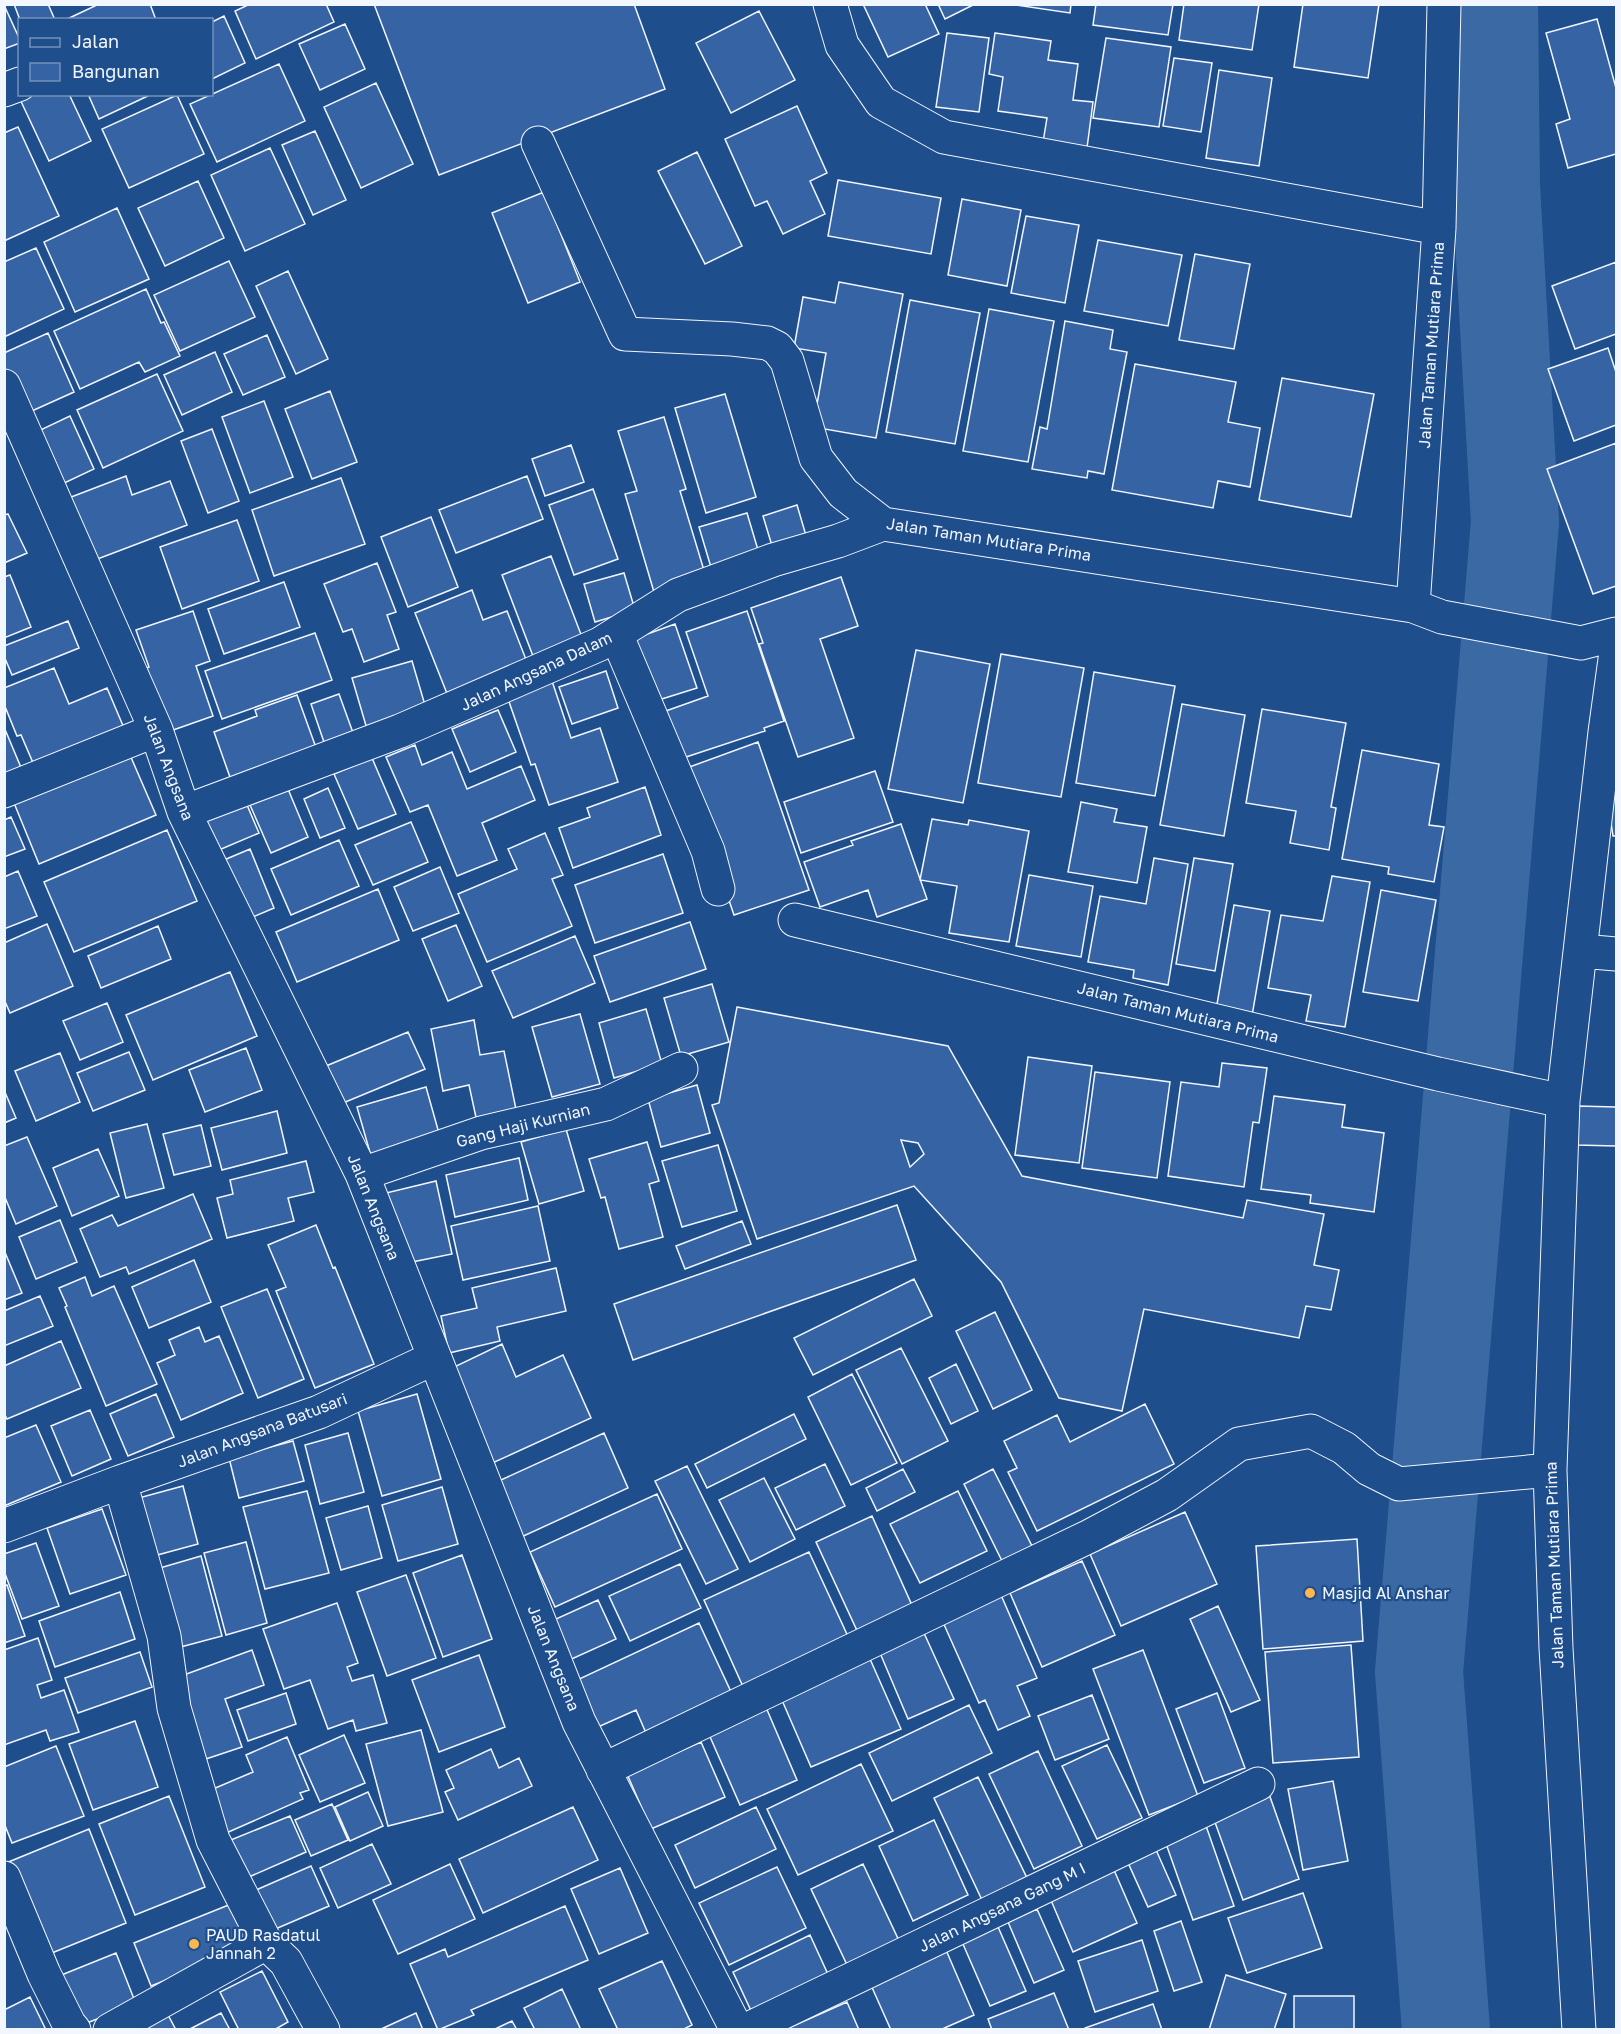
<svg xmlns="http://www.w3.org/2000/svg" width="1621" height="2034" font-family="'Golos Text',sans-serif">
	<rect width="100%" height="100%" fill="#1f4e8c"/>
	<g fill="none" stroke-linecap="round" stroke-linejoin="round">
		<path stroke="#3b69a3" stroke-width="88" d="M1446,2030L1419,1672L1515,522L1496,185L1494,4"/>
	</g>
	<path fill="#3563a3" stroke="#f2f6ff" stroke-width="1.5" fill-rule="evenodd" d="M14,4H48L55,20H20Z
		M99,4H150L156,20H65Z
		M250,4H326L334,22L256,59L235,11Z
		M374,4H634L665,89L439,175Z
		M863,4H925L939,34L888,57Z
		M938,4H975L945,19Z
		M1010,4H1071L1070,13Z
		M1096,4H1173L1168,35L1093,25Z
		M1184,4H1259L1252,50L1179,40Z
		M1303,4H1379L1368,78L1294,67Z
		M4,5L20,40V43L4,49Z
		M759,11L795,80L731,113L696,43Z
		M224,16L245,63L212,79V22Z
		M1597,19L1616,88V154L1568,168L1556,124L1570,119L1546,33Z
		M345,24L365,69L320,90L299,44Z
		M947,33L989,38L979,112L936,107Z
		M995,33L1051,41L1048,60L1078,64L1073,100L1093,102L1087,148L1043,142L1047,118L998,111L1003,77L989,74Z
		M1106,38L1171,47L1159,127L1093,118Z
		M1174,58L1212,63L1201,132L1163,126Z
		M279,64L305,121L217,162L190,104Z
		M1219,70L1272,78L1259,166L1206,158Z
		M376,83L413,164L361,188L324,107Z
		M69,94L91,141L49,161L18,95Z
		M88,94H152L99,119Z
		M177,95L204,154L129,188L102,129Z
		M797,106L827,173L810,181L825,214L783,234L767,201L755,206L725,139Z
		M18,127L59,216L4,241V133Z
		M315,131L346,200L313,215L282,145Z
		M270,148L305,224L245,251L211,175Z
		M697,152L742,246L705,264L658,171Z
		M838,180L941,198L931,254L828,236Z
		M198,181L224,238L165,266L138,208Z
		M544,192L580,282L528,303L492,213Z
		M962,199L1021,210L1007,286L948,275Z
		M117,208L149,279L75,312L44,242Z
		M1026,216L1079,225L1065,303L1011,293Z
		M1098,240L1182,255L1168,326L1084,311Z
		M36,248L64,309L4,337V262Z
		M1195,254L1250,264L1234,349L1179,340Z
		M229,261L255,317L180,351L154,295Z
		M1616,262V334L1575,349L1552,286Z
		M288,271L328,359L296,374L256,286Z
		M839,282L903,294L876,438L813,427L826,353L794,348L803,297L835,303Z
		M146,289L161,323L164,322L180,356L145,372L139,362L80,389L54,331Z
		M910,300L980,313L955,444L886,432Z
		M989,309L1054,321L1028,462L963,451Z
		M1065,321L1113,330L1110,349L1127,352L1104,474L1088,471L1087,478L1032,469L1040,427L1047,429Z
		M48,333L74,392L23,415L4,374V353Z
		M267,335L285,377L243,395L224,354Z
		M1608,348L1616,372V425L1574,441L1548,369Z
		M215,352L232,392L182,415L164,375Z
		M1135,364L1236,382L1228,422L1260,428L1250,487L1218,481L1213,508L1112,490Z
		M157,374L183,431L103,468L77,410Z
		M1282,378L1374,394L1351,517L1259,500Z
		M330,391L357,462L312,479L285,409Z
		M725,394L756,497L706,513L675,408Z
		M264,401L293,477L250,493L222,417Z
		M70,416L94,469L58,486L34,433Z
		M664,417L686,489L680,491L706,577L654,592L625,494L637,491L618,431Z
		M212,429L239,501L208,513L181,441Z
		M1616,443V586L1593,594L1547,469Z
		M571,445L584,482L545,496L532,459Z
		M126,476L132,495L170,481L187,525L87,563L66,499Z
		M527,476L543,519L456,553L439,510Z
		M341,478L365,544L274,576L252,510Z
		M593,489L618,559L574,575L549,505Z
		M797,505L810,549L776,559L763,516Z
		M747,513L761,560L713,574L699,527Z
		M8,514L27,553L4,563V515Z
		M431,517L458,587L408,607L381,537Z
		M237,520L259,581L182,609L160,547Z
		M551,556L582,637L533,656L502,575Z
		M377,563L396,612L387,615L399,649L364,662L352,629L343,632L324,584Z
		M624,573L635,610L595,622L584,584Z
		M10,575L31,627L4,638V577Z
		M841,577L858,626L820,639L854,738L798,757L759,644L763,643L751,608Z
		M284,582L300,627L224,654L208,609Z
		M472,590L483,620L507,611L527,662L448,696L415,613Z
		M193,611L210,661L196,666L213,716L159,735L137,672L149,667L136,630Z
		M747,611L784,721L764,728L765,731L680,759L663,712L708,696L686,632Z
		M68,621L79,648L12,675L4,656V646Z
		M675,624L697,688L649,703L628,641Z
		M315,633L332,680L222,719L205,671Z
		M916,650L990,664L963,803L888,789Z
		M1001,654L1084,668L1061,797L978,783Z
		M412,661L427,712L367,729L352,678Z
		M54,668L69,704L107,688L127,735L37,772L21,735L17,736L4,704V688Z
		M606,671L618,708L572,724L559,687Z
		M1094,672L1175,686L1155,796L1076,783Z
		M552,681L571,738L600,728L618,782L549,805L535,764L531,765L507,696Z
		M339,694L356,741L327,751L311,704Z
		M297,695L319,756L231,780L214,732L257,716L255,710Z
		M1182,704L1245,715L1224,836L1160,825Z
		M1262,709L1346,723L1331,807L1336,808L1329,850L1290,843L1296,811L1246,803Z
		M498,710L516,752L470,772L452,729Z
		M4,727L25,777L4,786Z
		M1616,730V836H1613L1602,761Z
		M758,742L809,890L734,915L684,769Z
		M415,745L422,765L452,752L467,789L521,766L535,800L482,823L497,860L457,876L428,805L410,812L386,757Z
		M1362,750L1439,764L1429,825L1444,827L1434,882L1388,874L1389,867L1342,859Z
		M130,755L156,815L39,864L14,803Z
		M372,758L396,814L358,829L334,774Z
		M875,771L893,822L801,853L784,802Z
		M645,787L661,835L573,868L559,828L590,817L587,808Z
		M328,788L345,828L320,838L304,799Z
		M288,789L308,837L271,853L250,805Z
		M244,798L259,833L219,850L204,815Z
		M1081,802L1117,809L1114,822L1147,827L1137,883L1068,872Z
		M11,817L25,849L4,857V820Z
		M932,819L968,825L969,820L1029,831L1009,942L949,933L957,886L920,880Z
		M411,822L428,862L373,885L355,845Z
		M901,824L927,899L877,917L868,890L820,907L804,862L853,845L851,841Z
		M167,830L197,901L74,952L44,882Z
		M545,833L563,875L552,879L572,926L487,962L458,894L517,869L508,849Z
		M339,840L359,886L291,915L271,869Z
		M250,849L274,908L248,919L224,860Z
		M663,854L683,913L595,943L575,885Z
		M1154,858L1188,864L1168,985L1133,978L1134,970L1088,962L1100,896L1146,904Z
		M1194,858L1233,864L1215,971L1176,964Z
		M440,867L459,913L413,931L394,887Z
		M18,871L37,916L4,929V877Z
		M1029,875L1093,886L1081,957L1016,946Z
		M1332,876L1370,882L1345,1027L1306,1021L1311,995L1268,988L1281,915L1323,921Z
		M378,889L399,940L297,982L276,932Z
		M1381,890L1436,900L1418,1001L1363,992Z
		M1234,905L1270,911L1252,1016L1216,1010Z
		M690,922L706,969L610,1002L594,956Z
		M47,924L73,986L10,1013L4,999V943Z
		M456,925L482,986L448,1001L422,939Z
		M158,926L171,959L101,988L88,956Z
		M575,936L595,983L513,1018L492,971Z
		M230,972L257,1036L153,1080L126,1015Z
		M712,984L729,1042L681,1056L664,998Z
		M107,1003L123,1042L80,1060L63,1021Z
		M737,1007L948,1046L1022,1176L1243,1218L1247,1200L1324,1214L1314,1265L1339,1270L1331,1310L1306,1306L1299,1338L1144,1309L1122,1411L1059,1398L1001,1282L914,1186L757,1239L712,1105L719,1103ZM901,1140L918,1143L924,1154L910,1167Z
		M646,1009L662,1064L614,1078L599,1023Z
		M580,1014L600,1084L552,1097L532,1027Z
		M474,1020L480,1055L504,1051L517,1114L477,1122L469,1085L443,1091L431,1029Z
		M408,1032L425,1069L343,1103L326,1066Z
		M246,1048L262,1090L205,1112L189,1070Z
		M129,1052L145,1090L93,1111L77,1073Z
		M60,1053L80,1102L36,1121L15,1071Z
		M1028,1057L1092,1066L1079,1163L1015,1155Z
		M1222,1063L1267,1068L1259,1123L1253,1122L1244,1187L1168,1176L1181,1082L1219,1087Z
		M1095,1072L1170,1082L1157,1178L1082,1168Z
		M697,1085L710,1133L661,1147L648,1099Z
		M426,1087L442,1144L373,1163L357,1107Z
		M4,1090L16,1118L4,1123Z
		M1274,1096L1345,1105L1342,1127L1384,1133L1374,1212L1310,1203L1311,1195L1261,1189Z
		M1577,1106L1616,1107V1146L1576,1145Z
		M277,1111L287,1153L222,1170L211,1128Z
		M147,1124L164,1188L126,1198L110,1133Z
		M201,1125L211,1166L174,1175L163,1134Z
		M566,1129L584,1191L539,1204L521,1142Z
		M27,1137L57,1206L16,1224L4,1195V1146Z
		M647,1142L659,1181L649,1184L663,1237L619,1249L605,1197L601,1198L589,1159Z
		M718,1145L737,1211L682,1227L662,1161Z
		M98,1149L119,1196L72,1216L53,1168Z
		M519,1158L528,1200L455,1217L446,1175Z
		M306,1161L314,1192L288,1198L294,1221L227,1238L217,1198L233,1194L230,1180Z
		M436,1181L452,1254L402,1264L386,1193Z
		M193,1194L212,1239L129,1274L126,1267L100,1277L80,1229L112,1215L118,1226Z
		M897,1205L916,1260L633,1360L614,1304Z
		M538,1206L550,1261L463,1280L451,1226Z
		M60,1220L77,1262L36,1279L19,1237Z
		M742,1221L751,1244L685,1269L676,1246Z
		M316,1225L333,1268L335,1267L374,1364L315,1388L276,1291L286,1287L268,1245Z
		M4,1250L22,1293L4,1300Z
		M194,1260L211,1302L149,1328L132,1287Z
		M556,1268L566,1311L497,1327L500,1341L449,1353L441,1316L477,1308L472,1288Z
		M85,1277L92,1296L114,1286L157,1384L106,1406L65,1307L67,1306L59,1288Z
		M914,1279L932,1316L813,1375L794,1338Z
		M267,1289L304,1379L258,1398L221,1307Z
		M40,1296L53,1326L4,1346V1311Z
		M995,1312L1032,1390L993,1409L956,1331Z
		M199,1327L205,1342L219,1336L243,1393L181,1420L157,1363L175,1355L169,1340Z
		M61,1341L81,1388L7,1419L4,1413V1366Z
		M502,1344L516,1377L563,1355L591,1418L488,1465L450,1369Z
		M901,1348L948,1441L902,1464L856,1370Z
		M956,1364L978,1411L951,1424L929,1378Z
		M852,1374L897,1463L851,1485L808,1397Z
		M156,1394L174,1437L128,1456L110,1414Z
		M417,1394L441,1479L382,1496L358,1411Z
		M1145,1404L1174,1464L1037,1531L1008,1472L1017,1468L1004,1441L1057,1415L1070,1442Z
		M90,1410L111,1459L72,1476L51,1426Z
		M794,1414L806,1439L707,1488L695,1464Z
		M36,1425L61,1482L4,1506V1438Z
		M348,1433L364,1492L320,1504L305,1445Z
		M604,1433L628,1488L517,1539L492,1484Z
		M293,1441L304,1481L239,1498L229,1458Z
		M825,1464L845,1506L796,1530L775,1488Z
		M687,1466L738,1569L706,1584L655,1481Z
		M903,1469L915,1492L877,1511L866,1488Z
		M993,1469L1033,1548L1003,1563L964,1484Z
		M764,1478L795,1539L750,1562L719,1500Z
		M183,1486L198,1544L150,1557L135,1499Z
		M442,1487L458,1544L398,1561L382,1505Z
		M307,1491L329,1573L265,1589L243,1507Z
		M958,1491L987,1551L920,1583L890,1524Z
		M657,1494L682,1549L555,1607L530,1552Z
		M368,1506L382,1558L341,1570L326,1518Z
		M102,1509L126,1575L70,1594L47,1528Z
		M1185,1512L1217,1584L1121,1626L1090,1554Z
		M872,1516L915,1612L860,1637L816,1542Z
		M1357,1539L1363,1641L1263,1649L1256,1546Z
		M246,1542L267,1623L226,1635L204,1553Z
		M36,1543L59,1606L22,1619L4,1571V1554Z
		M809,1552L851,1643L745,1691L704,1600Z
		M462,1555L492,1639L443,1657L413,1573Z
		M201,1556L222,1636L173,1649L153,1570Z
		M1082,1561L1115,1635L1042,1667L1010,1593Z
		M680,1564L701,1608L630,1641L609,1596Z
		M406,1575L436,1658L387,1676L357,1592Z
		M7,1585L25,1636L4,1643V1586Z
		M120,1592L135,1639L55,1667L39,1621Z
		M1001,1595L1037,1678L1017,1686L1030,1716L998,1730L985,1700L979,1703L942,1620Z
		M598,1600L616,1639L565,1662L547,1623Z
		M337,1603L358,1663L347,1667L352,1681L373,1675L387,1723L356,1731L353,1720L328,1729L310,1680L284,1689L263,1629Z
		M1218,1606L1260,1700L1231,1712L1190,1619Z
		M699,1623L732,1694L646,1733L636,1710L598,1727L577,1680Z
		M924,1633L954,1699L908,1719L880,1653Z
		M38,1638L52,1680L37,1685L41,1698L64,1690L79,1732L50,1741L46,1730L4,1745V1650Z
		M1351,1645L1359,1757L1273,1763L1265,1652Z
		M252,1650L264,1685L225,1699L242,1747L200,1761L181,1676Z
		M1143,1650L1198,1796L1149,1815L1093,1669Z
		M140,1652L152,1687L78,1713L65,1678Z
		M479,1655L505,1727L439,1752L412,1680Z
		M870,1659L901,1729L811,1767L781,1698Z
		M286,1693L296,1724L248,1741L237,1710Z
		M1217,1693L1245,1768L1204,1783L1176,1709Z
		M1092,1695L1109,1739L1055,1760L1038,1716Z
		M765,1705L797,1780L740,1805L707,1730Z
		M969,1705L992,1753L892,1801L869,1753Z
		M135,1721L158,1787L93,1810L69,1744Z
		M421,1730L443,1812L388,1826L366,1744Z
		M344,1735L365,1783L320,1802L299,1755Z
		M287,1737L309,1790L300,1793L303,1799L224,1834L206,1792L253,1772L246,1755Z
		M701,1742L725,1797L651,1829L627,1774Z
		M1107,1745L1142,1818L1097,1839L1062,1766Z
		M56,1746L84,1816L12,1843L4,1823V1767Z
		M491,1749L499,1768L519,1758L532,1786L458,1820L445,1792L454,1788L446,1770Z
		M1038,1751L1082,1846L1034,1869L989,1774Z
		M861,1764L893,1831L798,1875L767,1809Z
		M978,1777L1027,1878L982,1900L934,1798Z
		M1333,1781L1348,1861L1303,1870L1288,1789Z
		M368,1792L383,1826L350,1841L335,1807Z
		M1269,1794L1299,1879L1243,1900L1212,1814Z
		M169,1796L205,1887L135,1915L99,1824Z
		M332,1804L348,1840L311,1856L295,1820Z
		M573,1807L598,1860L483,1913L459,1859Z
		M756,1807L776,1849L695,1888L675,1845Z
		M290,1816L306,1852L242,1880L226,1842Z
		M934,1820L968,1895L913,1921L879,1846Z
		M1205,1823L1234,1906L1193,1920L1164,1838Z
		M89,1829L126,1923L42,1957L6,1863Z
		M1153,1843L1176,1895L1148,1907L1125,1856Z
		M372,1844L391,1884L338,1908L320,1868Z
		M450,1864L475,1919L398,1954L373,1900Z
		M863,1864L901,1945L849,1969L811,1889Z
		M311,1866L329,1906L266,1933L249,1893Z
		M777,1867L806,1928L729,1965L699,1903Z
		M620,1868L648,1933L599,1954L571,1889Z
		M1114,1870L1137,1923L1073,1952L1050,1898Z
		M1303,1893L1322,1948L1247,1973L1228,1918Z
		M236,1902L253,1946L151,1986L134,1943Z
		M565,1906L588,1960L471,2010L474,2015L438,2030L410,1964L445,1949L448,1957Z
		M1037,1909L1064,1970L1034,1983L1008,1922Z
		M995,1920L1026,1991L990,2006L959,1935Z
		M1181,1921L1202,1982L1174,1991L1154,1931Z
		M810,1935L831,1981L754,2017L733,1972Z
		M1142,1940L1158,1991L1095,2012L1078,1961Z
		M946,1950L974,2015L940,2030H891L870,1983Z
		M116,1953L136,2004L79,2026L59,1976Z
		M662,1961L692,2025L682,2030H618L599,1989Z
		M262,1971L288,2022L274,2030H239L220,1992Z
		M1226,1975L1286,1994L1274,2030H1209Z
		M562,1989L581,2030H535L524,2008Z
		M1054,1993L1069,2030H992L988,2019Z
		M1294,1996H1354V2030H1294Z
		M30,1997L46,2030H4V2010Z
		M847,2002L859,2030H784Z
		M1153,2004L1162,2030H1085V2028Z
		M166,2011L176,2030H128Z
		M221,2013L230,2030H188Z
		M416,2013L423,2030H379Z
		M512,2021L517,2030H493Z"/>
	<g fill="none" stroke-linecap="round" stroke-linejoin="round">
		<defs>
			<path id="street" d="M830,4L842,45L881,102L944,137L1439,228
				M4,90L20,84
				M538,143L625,334L732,339L767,343L777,348L787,361L816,458L843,493L883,524L1413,606L1442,617L1581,643L1616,634
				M4,386L156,730L184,812L362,1174L579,1722L737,2030
				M1413,606L1439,228L1444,4
				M616,634L708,851L718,889
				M4,791L156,730
				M184,812L400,731L600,644L678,595L773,560L838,541L883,524
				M795,920L1438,1074L1563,1101
				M1581,951L1616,954
				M362,1174L481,1133L606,1104L681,1069
				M120,1482L164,1636L174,1708L213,1840L266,1943L286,1962L323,2030
				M4,1526L120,1482L319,1412L434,1358
				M603,1770L1090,1536L1167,1495L1239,1444L1311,1431L1344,1448L1369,1469L1399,1484L1550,1470
				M4,1878L44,1974L69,2024L74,2030
				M110,2030L266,1943
				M746,2030L1258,1784
				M1579,2030L1556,1648L1550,1470L1563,1101L1605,732L1616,652"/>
		</defs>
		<use href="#street" stroke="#f2f6ff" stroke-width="35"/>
		<use href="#street" stroke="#1f4e8c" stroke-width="33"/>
	</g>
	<g fill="#ffb74d" stroke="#1f4e8c" stroke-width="2">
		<circle cx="1310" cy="1593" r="6"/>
		<circle cx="194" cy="1944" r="6"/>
	</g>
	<g text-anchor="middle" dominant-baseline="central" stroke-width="4.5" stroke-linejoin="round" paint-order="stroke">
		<g font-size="16" fill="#f2f6ff" stroke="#1f4e8c">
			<text transform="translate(1431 345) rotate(-86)">Jalan Taman Mutiara Prima</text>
			<text transform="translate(989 539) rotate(9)">Jalan Taman Mutiara Prima</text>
			<text transform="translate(536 671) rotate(-25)">Jalan Angsana Dalam</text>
			<text transform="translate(169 767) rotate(69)">Jalan Angsana</text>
			<text transform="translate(1178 1012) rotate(14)">Jalan Taman Mutiara Prima</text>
			<text transform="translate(523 1125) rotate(-14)">Gang Haji Kurnian</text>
			<text transform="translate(374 1207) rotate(68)">Jalan Angsana</text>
			<text transform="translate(262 1430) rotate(-21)">Jalan Angsana Batusari</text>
			<text transform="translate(1554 1565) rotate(-92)">Jalan Taman Mutiara Prima</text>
			<text transform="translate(554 1658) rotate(68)">Jalan Angsana</text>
			<text transform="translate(1002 1907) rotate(-26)">Jalan Angsana Gang M I</text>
		</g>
		<g font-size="16" fill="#f2f6ff" stroke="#1f4e8c" text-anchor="start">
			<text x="1322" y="1593">Masjid Al Anshar</text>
			<text x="206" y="1935">PAUD Rasdatul<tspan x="206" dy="18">Jannah 2</tspan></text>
		</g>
	</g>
	<rect width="1621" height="2034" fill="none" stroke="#f2f6ff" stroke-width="12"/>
	<rect x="18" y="18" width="195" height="78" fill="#1f4e8c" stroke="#7391ba" stroke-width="1.5"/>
	<rect x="30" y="38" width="30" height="9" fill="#1f4e8c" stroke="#7391ba" stroke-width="1.5"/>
	<text x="72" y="48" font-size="18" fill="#f2f6ff">Jalan</text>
	<rect x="30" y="63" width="30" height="18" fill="#3563a3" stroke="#7391ba" stroke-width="1.5"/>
	<text x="72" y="78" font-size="18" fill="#f2f6ff">Bangunan</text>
</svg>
